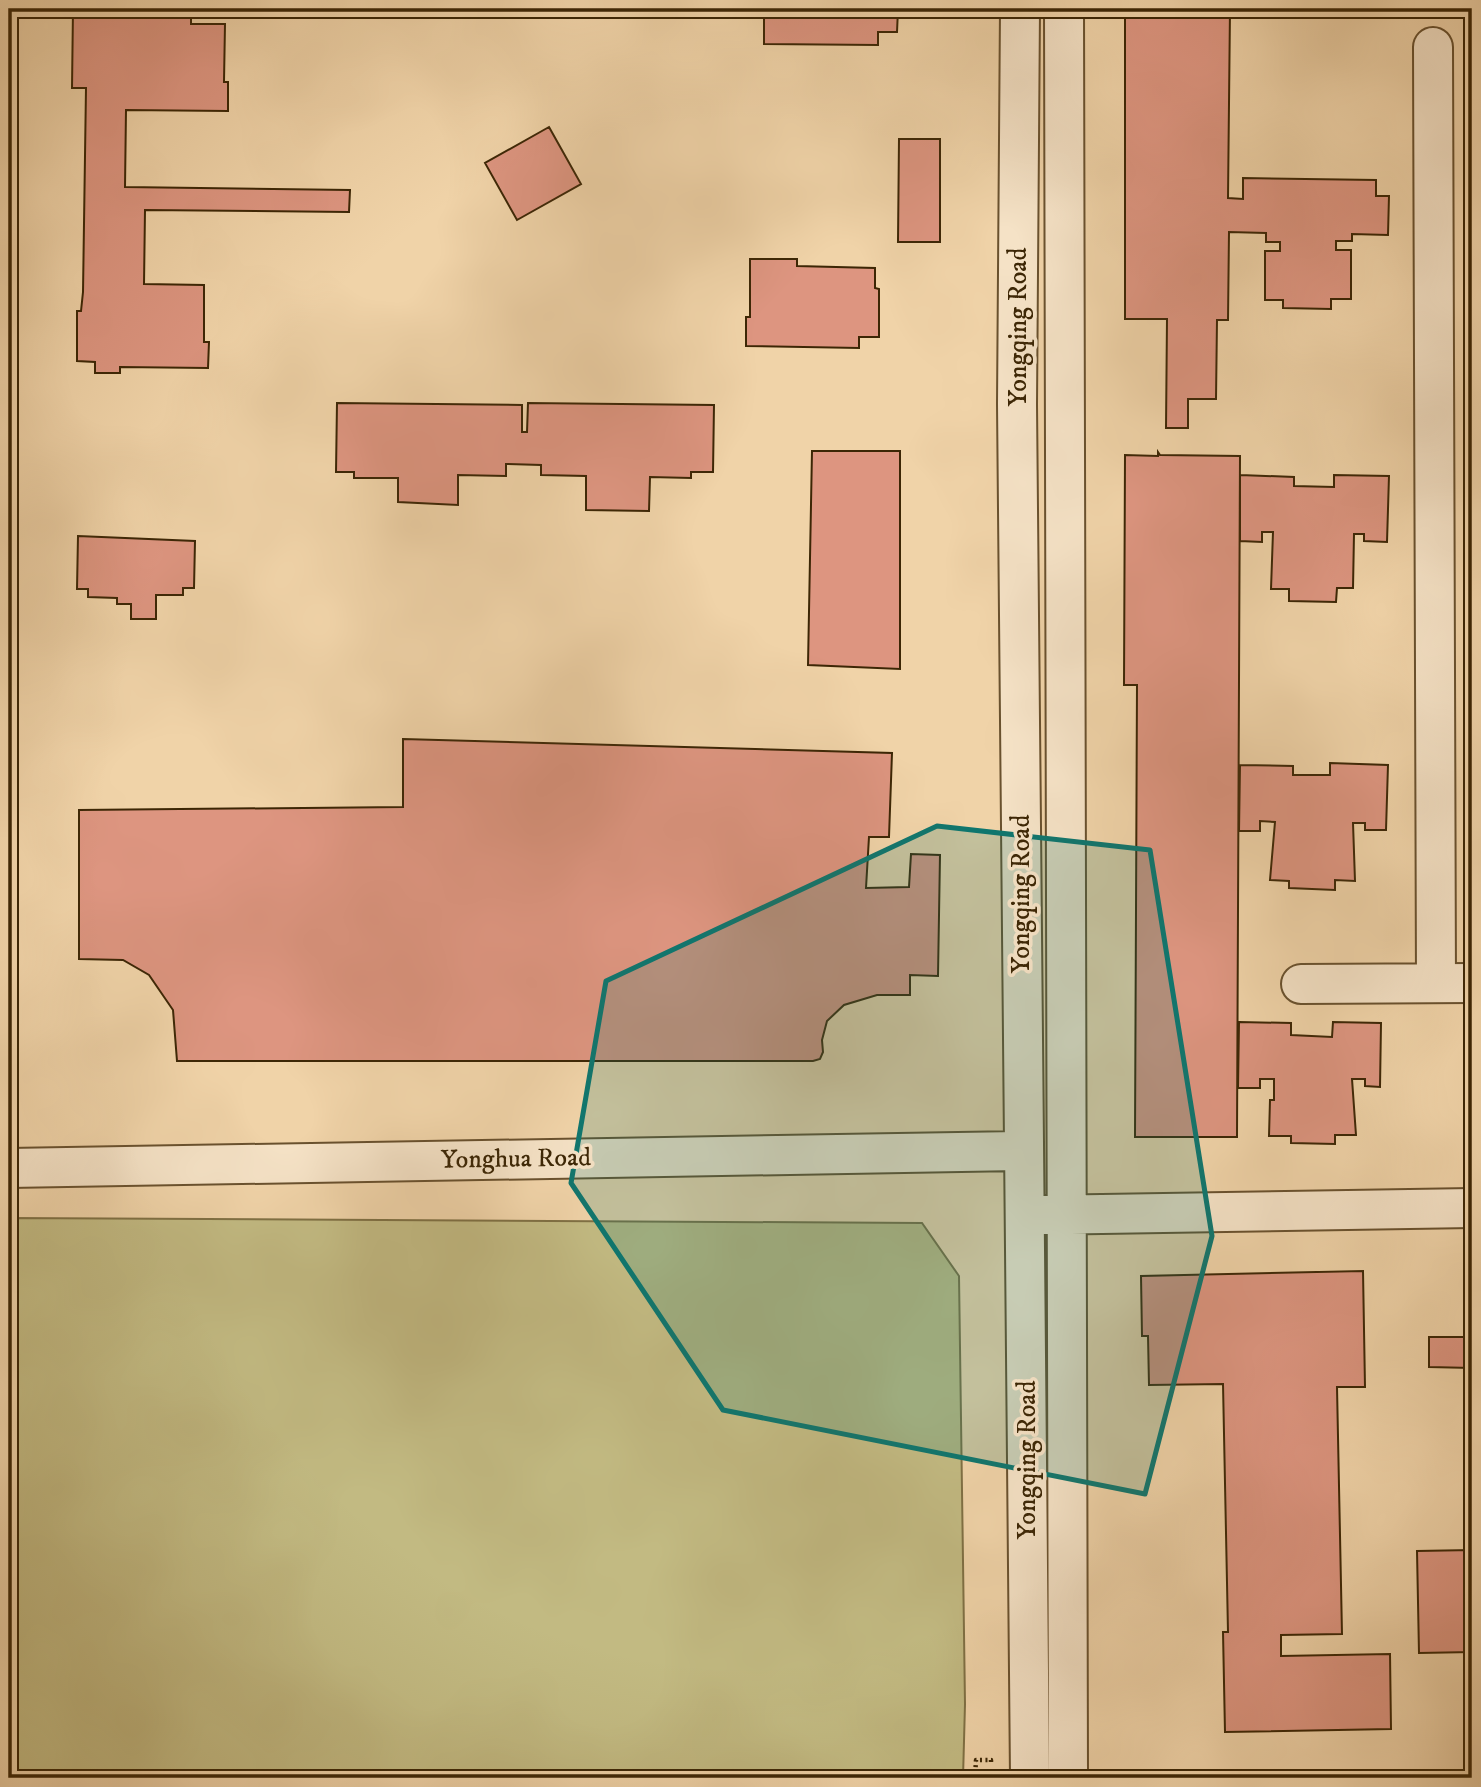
<svg xmlns="http://www.w3.org/2000/svg" width="1481" height="1787" font-family="'IM FELL DW Pica',serif">
	<rect width="100%" height="100%" fill="#f0d3a8"/>
	<filter id="stains"><feTurbulence type="fractalNoise" baseFrequency=".00286" numOctaves="4"/><feColorMatrix values="0 0 0 0 .2 0 0 0 0 .09 0 0 0 0 .02 0 0 0 .5 -.17"/></filter>
	<radialGradient id="worn" r=".72"><stop offset=".6" stop-color="#630" stop-opacity="0"/><stop offset="1" stop-color="#630" stop-opacity=".3"/></radialGradient>
	<path fill="#c2ba82" stroke="#7f7044" stroke-width="2" d="M9,1218L922,1223L959,1276L965,1704L963,1778H9Z"/>
	<path fill="#dd9580" stroke="#3c2605" stroke-width="2" d="M73,9H191V24H225L224,82H228V111L126,110L125,187L350,190L349,212L145,210L144,284L204,285V342H209L208,368L120,367V373H95V362L77,361V311H81L83,292L86,88H72Z
		M769,9H898L897,32H878V45L764,44V12H769Z
		M1125,9H1230L1228,198L1243,199V178L1376,180V196H1389L1388,235L1352,234V241H1336V250H1351V299H1331V309L1283,308V300H1265V251H1280V242H1266V233L1229,232L1228,320H1217L1216,399H1188V428H1166L1167,319H1125Z
		M549,127L581,184L517,220L485,163Z
		M899,139H940V242H898Z
		M750,259H797V266L875,268V288L879,289V337H859V348L746,346V317H750Z
		M337,403L522,405V432H527L528,403L714,405L713,472H691V478L650,477L649,511L586,510V476L541,475V465L506,464V476L458,475V505L398,502V478H354V472H336Z
		M812,451H900V669L808,665Z
		M1158,452L1160,455L1240,456L1237,1137H1135L1137,685H1124L1125,455L1158,456Z
		M1240,475L1294,477V486L1334,487V475L1389,476L1387,542L1364,541V534H1354L1353,588H1337L1336,602L1289,601V589H1271L1273,532H1262V542L1240,541Z
		M78,536L195,541L194,588H183V595H156V619H131V604H117V598L88,597V589H77Z
		M403,739L892,753L889,837H869L866,888L909,887L911,854L940,855L938,976L910,975V995H877L844,1005L827,1021L822,1040L823,1052L820,1059L813,1061H177L173,1010L149,975L123,960L79,959V810L403,807Z
		M1330,763L1388,765L1386,830H1365V823H1353L1355,881L1335,880V890L1289,888V881L1270,880L1275,822L1260,821V831H1239L1240,765L1293,766V775H1330Z
		M1466,1021H1472V1086H1466Z
		M1239,1022L1291,1023V1035L1332,1037L1333,1022L1381,1023L1380,1087L1365,1086V1079H1352L1356,1135H1335V1144L1291,1143V1136H1269L1270,1100H1274V1079H1260V1088H1238Z
		M1363,1271L1365,1387H1337L1342,1634L1281,1635V1656L1390,1654L1391,1729L1225,1732L1223,1632H1228L1223,1384L1149,1385L1148,1336H1142L1141,1276Z
		M1429,1337H1472V1368L1429,1367Z
		M1472,1550V1652L1419,1653L1417,1551Z"/>
	<g fill="none" stroke-linecap="round" stroke-linejoin="round">
		<defs>
			<path id="minor" d="M1020,9L1017,404L1030,1778
				M1064,9L1068,1778
				M1433,47L1436,983
				M1301,984L1472,983
				M9,1168L1023,1151
				M1040,1215L1472,1208"/>
		</defs>
		<use href="#minor" stroke="#69512e" stroke-width="42"/>
		<path stroke="#3c2605" stroke-width="4.5" stroke-dasharray="2 3.5" stroke-linecap="butt" d="M975,1778L976,1760H991V1764"/>
		<use href="#minor" stroke="#f5e2c6" stroke-width="38"/>
	</g>
	<path fill="#0f766e" fill-opacity="0.2" stroke="#0f766e" stroke-width="5" stroke-linejoin="round" d="M937,826L1150,850L1212,1236L1145,1494L723,1410L571,1183L606,981Z"/>
	<g text-anchor="middle" dominant-baseline="central" stroke-width="7" stroke-linejoin="round" paint-order="stroke">
		<g font-size="26" fill="#3c2605" stroke="#f5e2c6">
			<text transform="translate(1018 327) rotate(-90)">Yongqing Road</text>
			<text transform="translate(1021 894) rotate(-90)">Yongqing Road</text>
			<text transform="translate(516 1159) rotate(-1)">Yonghua Road</text>
			<text transform="translate(1027 1460) rotate(-90)">Yongqing Road</text>
		</g>
	</g>
	<rect width="1481" height="1787" fill="none" stroke="#f0d3a8" stroke-width="35"/>
	<rect x="10" y="10" width="1460" height="1766" fill="none" stroke="#3c2605" stroke-width="3.5"/>
	<rect x="18" y="18" width="1446" height="1752" fill="none" stroke="#3c2605" stroke-width="2"/>
	<rect width="100%" height="100%" filter="url(#stains)"/>
	<rect width="100%" height="100%" fill="url(#worn)"/>
</svg>
